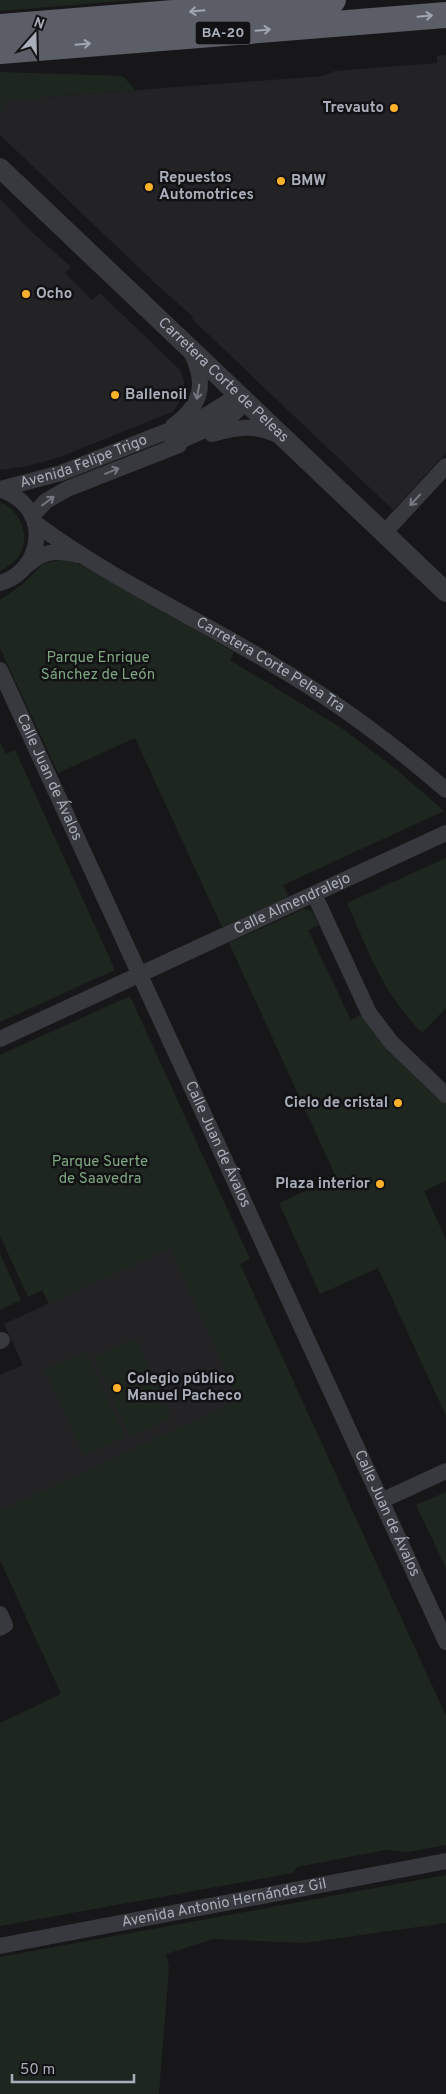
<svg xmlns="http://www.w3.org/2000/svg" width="446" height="2094" font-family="Overpass,sans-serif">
	<rect width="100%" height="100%" fill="#171719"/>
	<path fill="#232326" d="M446,55V453L393,510L192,319L193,317L155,283L0,135V110L6,100L323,76L335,71L437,63V56Z
		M0,199L31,231L71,267L65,273L92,300L100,293L180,370L184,381V393L176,408L172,412L60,457L28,466L0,470Z
		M170,1248L239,1400L0,1511V1375L23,1365L4,1324Z"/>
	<path fill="#1e271f" d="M0,0H135L0,11Z
		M0,72L123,76L135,90L7,100L0,110Z
		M0,502C21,510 31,537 19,556C14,563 7,567 0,571Z
		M64,559L78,563L234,652L230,660L343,729L396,769L444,811L283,885L289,897L222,927L135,738L58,773L0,648V600L24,583L43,564Z
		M0,742L6,754L15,750L115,970L0,1022Z
		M446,858V1008L422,1033C383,993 369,953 347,903Z
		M304,909L312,911L319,925L308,930L351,1020L362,1014L410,1069L446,1104V1181L424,1191L446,1240V1416L378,1268L320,1294L279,1203L336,1177L229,943Z
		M130,996L250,1259L240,1264L446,1716V1845L408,1852L385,1850L297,1867L293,1873L0,1926V1723L61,1694L0,1560V1511L239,1400L170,1248L49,1304L42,1290L28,1297L0,1236V1055Z
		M0,1254L21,1300L0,1310Z
		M136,1338L172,1418L130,1437L94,1357Z
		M86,1351L125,1437L84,1456L45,1370Z
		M446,1492V1568L416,1505Z
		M446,1875V1923L305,1943L213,1939L166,1954L169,1968L159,2094H0V1957Z"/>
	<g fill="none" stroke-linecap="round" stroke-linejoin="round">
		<g stroke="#37393e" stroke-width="16">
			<path d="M173,426C203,404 207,383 190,350"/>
			<path d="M212,434C237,427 254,424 278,435"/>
			<path id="s1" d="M0,489L61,473L165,432C193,426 214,410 238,395L245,401C229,426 194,431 170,447"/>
			<path d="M0,489C9,493 17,496 23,503C50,529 34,574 0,583"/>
			<path d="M32,516L46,501L67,489L179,445"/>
			<path id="s2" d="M35,523C110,579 197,618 277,667C337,702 393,744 446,790"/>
			<path d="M384,533L446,466"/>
			<path d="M29,564C44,550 59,550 78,555"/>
			<path id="s3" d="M0,670L446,1642"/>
			<path d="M314,894L369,1013L391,1042L446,1095"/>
			<path id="s4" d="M0,1039L446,833"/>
			<path d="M0,1341L2,1340"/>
			<path d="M381,1501L446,1471"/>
			<path d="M0,1614L5,1625L0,1628"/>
			<path id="s5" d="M0,1946L446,1861"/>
		</g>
		<path stroke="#37393e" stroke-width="20" id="s6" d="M0,168L446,592"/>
		<path stroke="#5b5e66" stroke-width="26" d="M0,27L333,0
			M0,51L446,15"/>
	</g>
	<defs><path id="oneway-shaft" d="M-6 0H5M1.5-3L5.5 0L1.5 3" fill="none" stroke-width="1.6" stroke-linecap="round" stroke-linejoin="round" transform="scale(1.25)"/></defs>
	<g stroke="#a0a6b2">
		<use href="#oneway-shaft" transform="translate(197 11) rotate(175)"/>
		<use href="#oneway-shaft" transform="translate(425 16) rotate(-5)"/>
		<use href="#oneway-shaft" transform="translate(263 30) rotate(-5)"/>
		<use href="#oneway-shaft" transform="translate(83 44) rotate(-5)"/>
	</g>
	<g stroke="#757982">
		<use href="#oneway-shaft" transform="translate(198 392) rotate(100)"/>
		<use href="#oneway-shaft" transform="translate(112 471) rotate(-22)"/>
		<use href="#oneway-shaft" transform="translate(415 500) rotate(133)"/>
		<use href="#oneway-shaft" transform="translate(48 501) rotate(-37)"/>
	</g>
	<g fill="#ffb129" stroke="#121214" stroke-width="2">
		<circle cx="394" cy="108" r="5"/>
		<circle cx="281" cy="181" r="5"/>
		<circle cx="149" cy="187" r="5"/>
		<circle cx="26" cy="294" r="5"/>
		<circle cx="115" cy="395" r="5"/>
		<circle cx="398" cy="1103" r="5"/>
		<circle cx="380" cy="1184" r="5"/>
		<circle cx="117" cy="1388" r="5"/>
	</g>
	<g text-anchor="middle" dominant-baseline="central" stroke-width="5" stroke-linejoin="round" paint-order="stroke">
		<rect fill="#121214" stroke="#7b7f88" stroke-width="1" x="195.5" y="21.5" width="55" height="23" rx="4"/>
		<g font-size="14" font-weight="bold" fill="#a8aeba">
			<text x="223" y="33">BA-20</text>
		</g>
		<g font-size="15" font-weight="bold" fill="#a8aeba" stroke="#121214" text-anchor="start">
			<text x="384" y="108" text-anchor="end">Trevauto</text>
			<text x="159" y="178">Repuestos<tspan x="159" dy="17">Automotrices</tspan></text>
			<text x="291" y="181">BMW</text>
			<text x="36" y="294">Ocho</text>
			<text x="125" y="395">Ballenoil</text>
			<text x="388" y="1103" text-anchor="end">Cielo de cristal</text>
			<text x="370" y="1184" text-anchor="end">Plaza interior</text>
			<text x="127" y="1379">Colegio público<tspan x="127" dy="17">Manuel Pacheco</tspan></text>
		</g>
		<g font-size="15" fill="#a8aeba" stroke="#121214">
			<text stroke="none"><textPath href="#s6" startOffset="308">Carretera Corte de Peleas</textPath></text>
			<text stroke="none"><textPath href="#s1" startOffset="88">Avenida Felipe Trigo</textPath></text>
			<text stroke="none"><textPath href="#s2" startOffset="275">Carretera Corte Pelea Tra</textPath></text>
			<text stroke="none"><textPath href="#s3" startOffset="118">Calle Juan de Ávalos</textPath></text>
			<text stroke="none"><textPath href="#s4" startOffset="322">Calle Almendralejo</textPath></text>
			<text stroke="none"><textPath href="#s3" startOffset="522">Calle Juan de Ávalos</textPath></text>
			<text stroke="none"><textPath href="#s3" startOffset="928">Calle Juan de Ávalos</textPath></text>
			<text stroke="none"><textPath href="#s5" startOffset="228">Avenida Antonio Hernández Gil</textPath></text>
		</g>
		<g font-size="15" fill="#7ea67f" stroke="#121214">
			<text x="98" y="658">Parque Enrique<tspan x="98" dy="17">Sánchez de León</tspan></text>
			<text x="100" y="1162">Parque Suerte<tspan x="100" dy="17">de Saavedra</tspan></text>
		</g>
	</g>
	<g transform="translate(35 35) rotate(20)" stroke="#121214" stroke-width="4" paint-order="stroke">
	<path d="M0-4L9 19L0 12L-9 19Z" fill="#a8aeba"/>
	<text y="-8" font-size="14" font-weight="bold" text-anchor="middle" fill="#a8aeba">N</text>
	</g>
	<path d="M12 2074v8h122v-8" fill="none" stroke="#a8aeba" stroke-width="2.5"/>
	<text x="20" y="2074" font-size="15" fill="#a8aeba" stroke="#121214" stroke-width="4" paint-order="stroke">50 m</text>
</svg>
